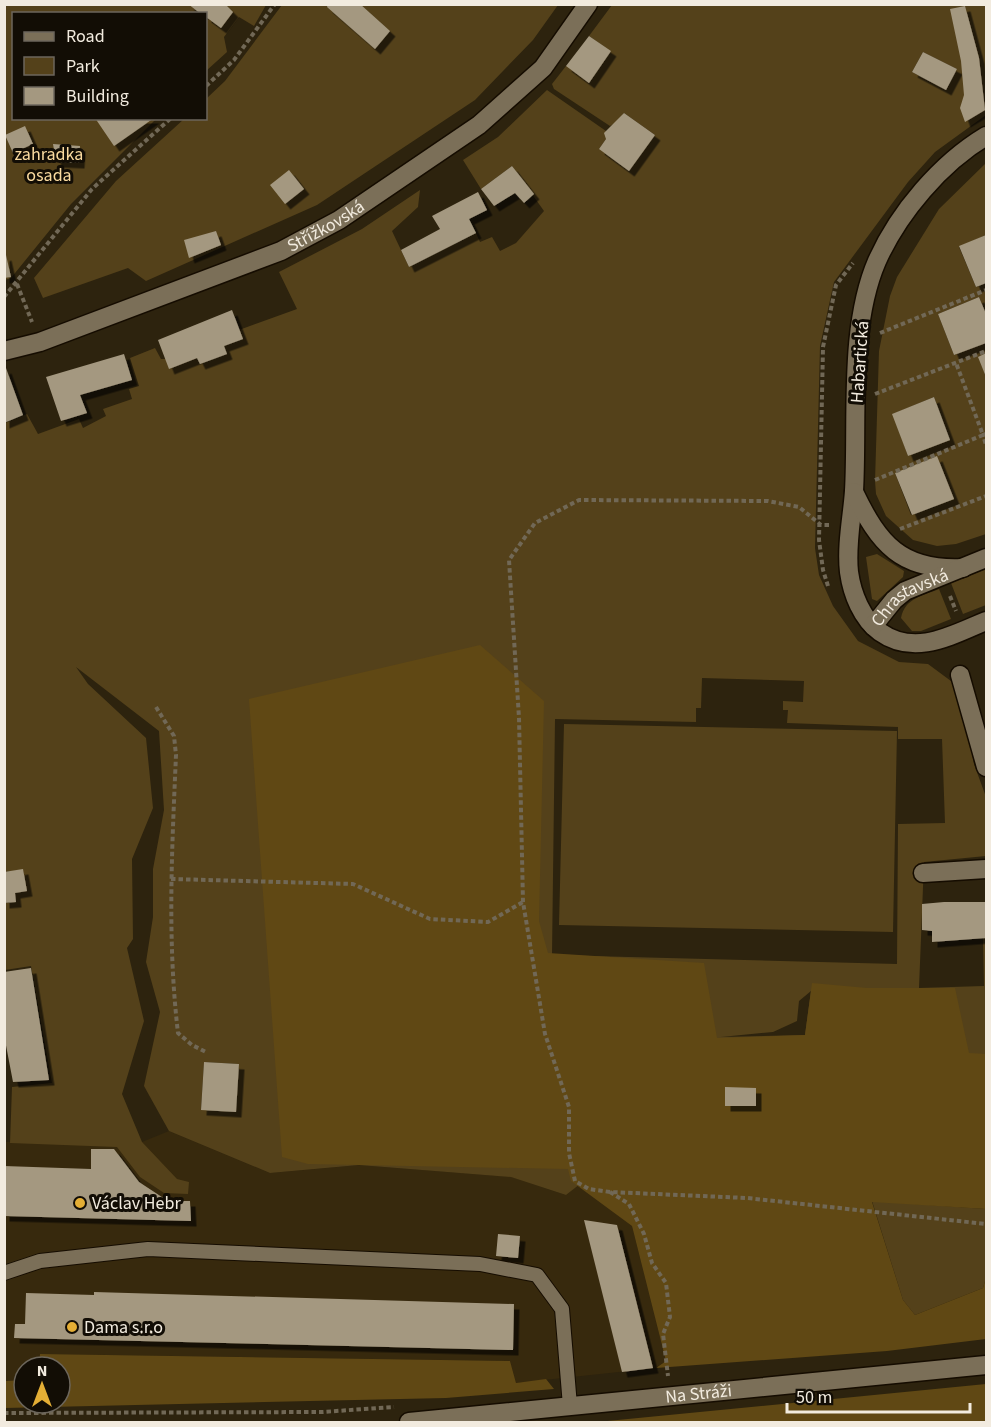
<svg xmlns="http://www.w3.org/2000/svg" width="991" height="1427" font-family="'Source Sans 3',sans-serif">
	<defs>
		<filter id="shadow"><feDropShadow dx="5.5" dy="5.5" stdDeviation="0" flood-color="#0009"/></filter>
	</defs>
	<rect width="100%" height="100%" fill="#2d230e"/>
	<path fill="#37290d" d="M169,1131L270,1173L359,1165L512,1177L566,1195L579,1184L632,1226L666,1361L656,1368L516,1383L510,1361L41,1354L39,1367H24V1380L5,1381L4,1142H142Z"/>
	<path fill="#54411a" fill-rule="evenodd" d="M4,5H266L254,26L239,17L224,37L227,52L206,71V14H14V118L156,119L71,204L11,278L5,280Z
		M282,5H558L533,40L475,100L317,205L146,281L128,268L43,298L34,278L116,181L184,119L206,118V99L225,81Z
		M612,5H986V115L935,152L908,182L834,282L820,346L815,548L819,575L833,606L858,641L899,662L928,664L955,684L964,710L974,764L986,797V856L924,862L919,988L984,986L983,938H986V1197L580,1184L566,1195L511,1177L359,1165L270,1173L169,1131L144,1086L160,1012L146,962L153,917V869L164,810L159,731L76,667L88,684L146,738L153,808L132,859L133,939L127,948L144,1021L122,1094L142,1142L177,1179L189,1182L188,1194L164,1193L140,1177L117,1147L10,1143L12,1087L52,1083L31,966L5,970V903L16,902L15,893L26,891L23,870L4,872L5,423L27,414L38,434L79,419L83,428L106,416L103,409L132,399L129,389L139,386L130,358L155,348L161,359L197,358L200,364L227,354L224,346L243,339L239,330L297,309L279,272L362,229L420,190L418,207L392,231L409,267L476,233L480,242L492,237L500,251L516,243L544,211L512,166L481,189L463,160L498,137L547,90L606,131V139L599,149L655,135L624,113L617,122L610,126L554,89L552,84L566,66L610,51L589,36ZM923,52L957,69L946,90L912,72ZM702,678L804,681L803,702L783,701V710H788L787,723L898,727V739H942L945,823L898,824L897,964L552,955L555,719L696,722V708H701ZM811,991L805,1035L721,1037L773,1032L797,1021L799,1001ZM204,1062L239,1064L236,1112L201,1109ZM726,1087L756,1088V1106H725Z
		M986,163V235L959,247L976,287L986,283V314L979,297L938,314L954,355L986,343V353L979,357L986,377V534L956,544L937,546L913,540L886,516L876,494L875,481L879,351L890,296L897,277L939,209ZM934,397L950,439L908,456L893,414ZM895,473L935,506V507L911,515Z
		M877,554L904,571L903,577L877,601L872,599L866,557Z
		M986,569V605L963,614L951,583Z
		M939,589L951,619L921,631H912L901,618C905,598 922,596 939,589Z
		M564,724L897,731L893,932L559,925Z
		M872,1201L986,1209V1278L983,1288L915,1315L903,1300Z"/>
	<path fill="#604814" d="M480,645L544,701L539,921L548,953L704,963L717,1038L805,1035L812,983L867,988H955L969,1053L986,1054V1209L872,1202L903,1300L915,1315L983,1288L986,1278V1339L887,1351L656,1368L666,1361L632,1226L571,1181L568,1169L308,1164L282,1157L249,699Z
		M40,1354L510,1361L516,1383L546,1379L554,1389L446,1398L5,1408V1381L24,1380V1403H60V1367H39Z
		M986,1384V1422H597Z"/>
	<path fill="#a49880" filter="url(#shadow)" d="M188,4H225L233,12L221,28L206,17V14H201Z
		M328,4H360L390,31L375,49L327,7Z
		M965,6L979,58L985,110L965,122L960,108L964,95L961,61L950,9Z
		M589,36L611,51L589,83L566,66Z
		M923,52L957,69L946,90L912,72Z
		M624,113L655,135L629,171L599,149L606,139L604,133Z
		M95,118H154L114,146Z
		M25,126L33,144L13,153L5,135Z
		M53,144L80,146L79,163L56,162Z
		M512,166L534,194L524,203L515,193L494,206L481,189Z
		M289,170L304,189L285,204L270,185Z
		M478,192L487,210L469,219L476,233L409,267L401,250L440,229L432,216Z
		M216,231L221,245L189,258L184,240Z
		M986,235V283L976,287L959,246Z
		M6,255L11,277L4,278V256Z
		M979,297L986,314V343L954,355L938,314Z
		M232,310L243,339L224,346L227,354L200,364L197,358L169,369L158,340Z
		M986,353V377L978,357Z
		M124,354L132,380L80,395L87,413L61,421L46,377Z
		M6,368L23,415L4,423V369Z
		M934,397L950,440L908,456L892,414Z
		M937,456L954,499L912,515L895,473Z
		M23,869L27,891L15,893L16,902L4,903V872Z
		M944,902H986V938L932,942V931L922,930V904Z
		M31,968L49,1080L13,1082L4,1035V972Z
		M204,1062L239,1064L236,1112L201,1110Z
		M725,1087L756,1088V1106H725Z
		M91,1149H114L139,1182L168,1201H190L191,1221L4,1216V1166L91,1169Z
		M584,1220L617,1225L653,1368L622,1372Z
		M498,1234L520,1236L518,1258L496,1256Z
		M94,1292L514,1304L513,1350L14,1338L15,1324H25L26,1293L94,1295Z"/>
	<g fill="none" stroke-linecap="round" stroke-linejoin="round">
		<defs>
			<path id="service" d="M4,1273L40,1261L148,1249L480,1264L537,1275L562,1309L570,1406"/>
			<g id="minor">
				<path d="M986,136C941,163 899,212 877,261C848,328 858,419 854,491C852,518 846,545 849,572C852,594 862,619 880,632C915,657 952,635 986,621"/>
				<path id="s1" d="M4,351L40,342L281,251L339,220L479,125L543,68L588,4"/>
				<path d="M854,492C879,544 901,571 963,568"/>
				<path id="s2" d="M873,626L894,600L905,591L986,558"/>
				<path d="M960,675L986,767"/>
				<path d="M923,873L986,869"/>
			</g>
			<g id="tertiary">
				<path id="s3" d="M409,1422L986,1365"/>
			</g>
		</defs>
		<use href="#service" stroke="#150c00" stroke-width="16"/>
		<use href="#minor" stroke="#150c00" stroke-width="21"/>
		<use href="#tertiary" stroke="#150c00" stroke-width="21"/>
		<path stroke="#716856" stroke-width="4" stroke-dasharray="4.5 3" stroke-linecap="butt" d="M206,86L234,60L275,4
			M17,284L32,322
			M4,297L92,189L171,118
			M880,333L986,290
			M875,394L986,351
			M986,434L983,435L986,445
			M875,480L983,435L956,363
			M829,525H821L799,507L768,501L579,500L535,523L509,560L519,718L523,902L545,1034L569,1107V1153L575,1181L589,1189L610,1192L747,1198L986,1224
			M900,529L986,496
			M828,586L823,570L819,540L823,347L836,285L853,263
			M950,596L956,611
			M156,707L174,736L176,755C172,848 167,940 178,1033L192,1045L206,1052
			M171,879L353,884L430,919L488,922L523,902
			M610,1192L629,1204L644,1234L652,1263L666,1283L670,1317L663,1334L668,1376
			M4,1413L322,1412L394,1407"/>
		<use href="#service" stroke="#7b6f58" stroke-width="14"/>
		<use href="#minor" stroke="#7b6f58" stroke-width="18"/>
		<use href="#tertiary" stroke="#7b6f58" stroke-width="18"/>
	</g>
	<g fill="#e4ae35" stroke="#120d05" stroke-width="2">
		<circle cx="80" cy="1203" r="6"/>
		<circle cx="72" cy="1327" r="6"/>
	</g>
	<g text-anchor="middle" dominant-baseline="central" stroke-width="6" stroke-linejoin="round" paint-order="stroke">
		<g font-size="18" fill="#fbdba0" stroke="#120d05">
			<text x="49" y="154">zahradka<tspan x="49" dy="21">osada</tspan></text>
		</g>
		<g font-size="18" fill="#f2ebdf" stroke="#120d05">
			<text stroke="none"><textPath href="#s1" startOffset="346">Střížkovská</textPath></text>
			<text transform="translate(860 362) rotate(-86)">Habartická</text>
			<text stroke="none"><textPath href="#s2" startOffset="48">Chrastavská</textPath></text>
			<text stroke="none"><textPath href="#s3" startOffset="291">Na Stráži</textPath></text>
		</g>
		<g font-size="18" fill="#f2ebdf" stroke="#120d05" text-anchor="start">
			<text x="92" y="1203">Václav Hebr</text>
			<text x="84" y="1327">Dama s.r.o</text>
		</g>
	</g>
	<rect width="991" height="1427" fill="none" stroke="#f2ebdf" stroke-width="12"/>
	<rect x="12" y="12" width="195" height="108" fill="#120d05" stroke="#6c665c" stroke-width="1.5"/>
	<rect x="24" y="32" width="30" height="9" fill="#7b6f58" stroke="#6c665c" stroke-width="1.5"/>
	<text x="66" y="42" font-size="18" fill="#f2ebdf">Road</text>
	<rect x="24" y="57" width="30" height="18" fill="#54411a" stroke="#6c665c" stroke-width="1.5"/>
	<text x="66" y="72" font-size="18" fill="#f2ebdf">Park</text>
	<rect x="24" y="87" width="30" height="18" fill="#a49880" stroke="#6c665c" stroke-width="1.5"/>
	<text x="66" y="102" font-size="18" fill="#f2ebdf">Building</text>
	<g transform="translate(42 1385)"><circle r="28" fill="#120d05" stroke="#6c665c" stroke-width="1.5"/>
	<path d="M0-4.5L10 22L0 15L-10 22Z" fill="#e4ae35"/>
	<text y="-9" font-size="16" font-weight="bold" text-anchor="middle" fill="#f2ebdf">N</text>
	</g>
	<path d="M787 1403v9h183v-9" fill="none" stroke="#f2ebdf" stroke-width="3"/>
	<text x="796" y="1403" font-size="18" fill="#f2ebdf" stroke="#120d05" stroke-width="4.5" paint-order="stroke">50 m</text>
</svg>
